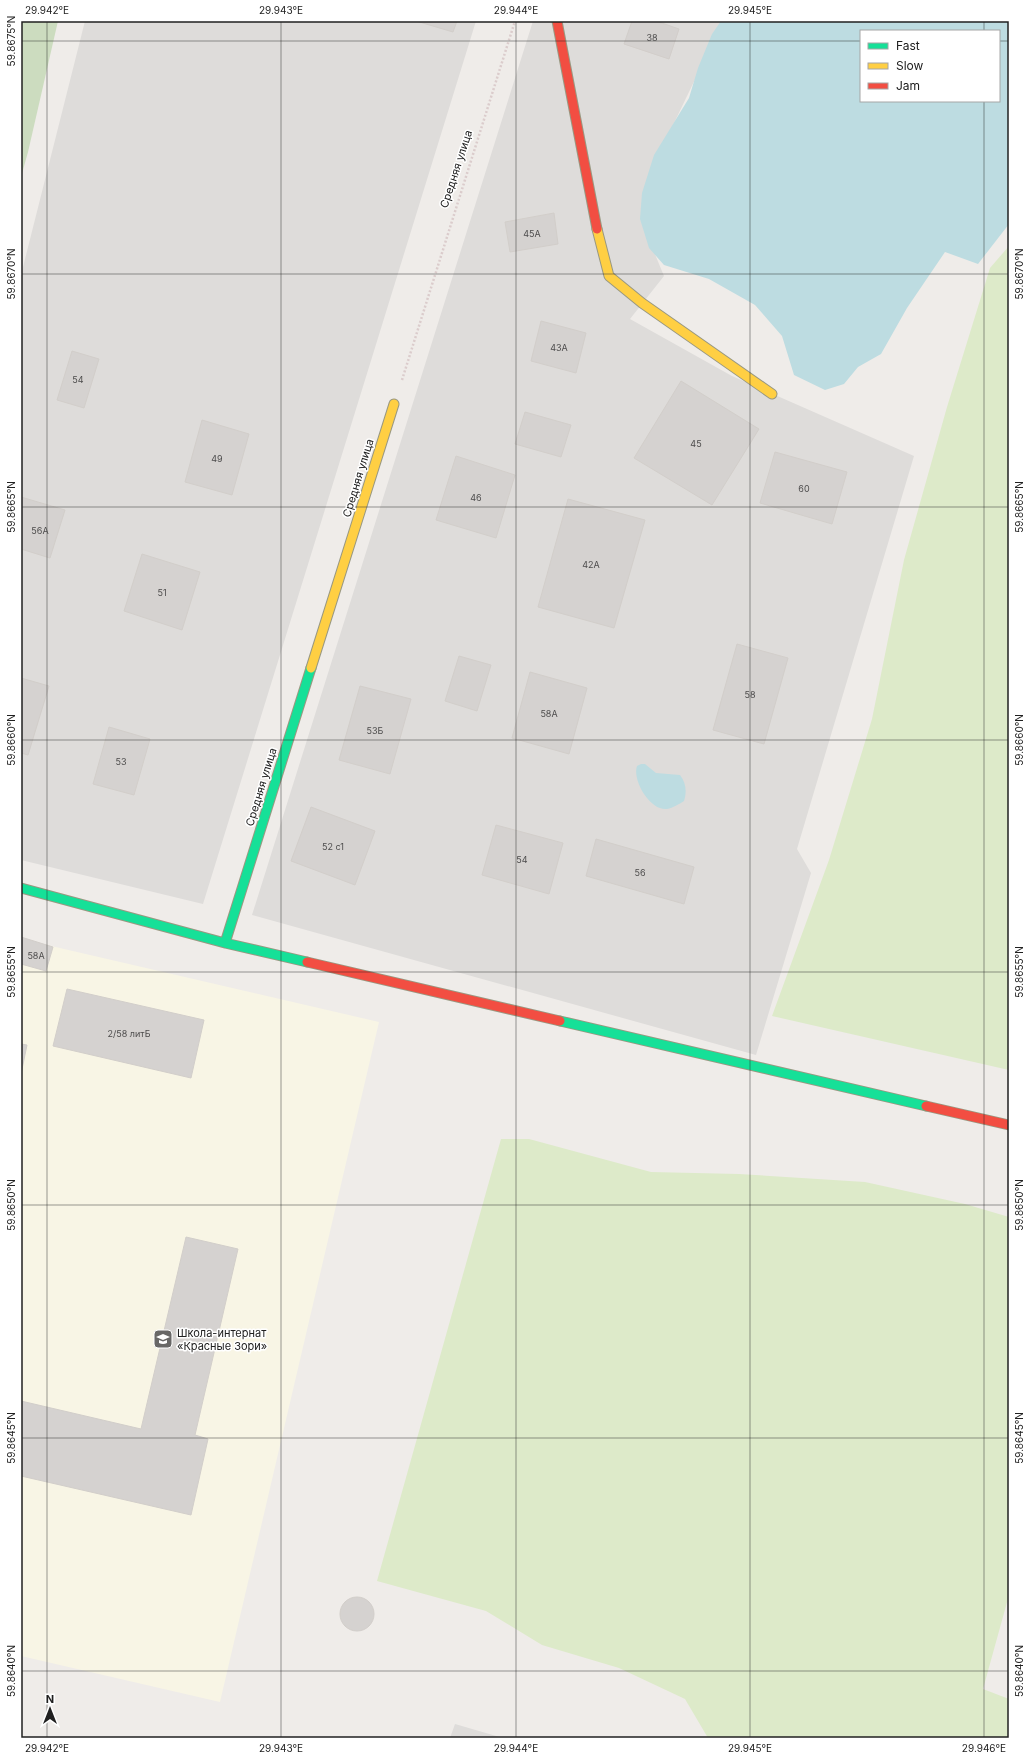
<svg xmlns="http://www.w3.org/2000/svg" width="1030" height="1759" font-family="Inter,sans-serif">
	<rect width="100%" height="100%" fill="#efece9"/>
	<path fill="#dedcda" d="M85,21H476L203,904L21,860V275Z
		M533,21H737L701,67L662,148L645,230L664,276L630,319L732,376L914,456L797,849L811,873L756,1055L252,915Z
		M455,1724L503,1738H450Z"/>
	<path fill="#f8f5e5" d="M21,939L379,1022L220,1702L21,1656Z"/>
	<path fill="#ddeac9" d="M1009,246V1070L772,1016L829,860L872,719L904,560L947,407L990,268Z
		M501,1139H529L651,1172L739,1174L865,1182L965,1204L1009,1217V1595L983,1689L1009,1699V1738H708L685,1699L619,1668L542,1645L486,1611L377,1581Z"/>
	<path fill="#ccdcbf" d="M21,21H58L28,152L21,177Z"/>
	<path fill="#bddce1" fill-rule="evenodd" d="M721,21H1009V224L978,264L945,252L907,308L881,354L858,367L844,384L825,390L794,375L782,336L755,305L709,279L664,265L649,248L640,219L642,193L654,155L689,98L698,68L712,34ZM861,31H999V101H861Z
		M641,764H645L656,773L680,775C686,783 687,791 684,801C679,804 673,808 667,809C650,811 632,780 637,766Z"/>
	<path fill="#d5d2d0" stroke="#d2ceca" d="M416,21H457L453,32Z
		M632,21H656L679,29L669,59L624,44Z
		M554,213L558,244L510,252L505,222Z
		M541,321L586,333L576,373L531,361Z
		M72,351L99,359L84,408L57,400Z
		M681,381L759,429L712,505L634,458Z
		M525,412L571,425L561,457L515,444Z
		M202,420L249,434L232,495L185,482Z
		M775,452L847,472L832,524L760,503Z
		M456,456L515,475L496,538L436,520Z
		M21,497L65,510L50,558L21,549Z
		M568,499L645,520L614,628L538,607Z
		M142,554L200,572L182,630L124,611Z
		M737,644L788,658L764,744L713,730Z
		M459,656L491,665L477,711L445,701Z
		M530,672L587,688L569,754L512,738Z
		M21,678L49,686L28,755L21,753Z
		M360,686L411,699L390,774L339,760Z
		M109,727L150,739L134,795L93,784Z
		M311,807L375,831L355,885L291,861Z
		M496,825L563,843L549,894L482,875Z
		M596,839L694,867L684,904L586,876Z
		M21,937L53,947L46,971L21,964Z
		M67,989L204,1020L191,1078L53,1046Z
		M21,1044L27,1045L21,1074Z
		M186,1237L238,1249L195,1435L208,1439L191,1515L21,1476V1401L141,1429Z
		M340 1614a17 17 0 1 1 34 0a17 17 0 1 1-34 0Z"/>
	<g fill="none" stroke-linecap="round" stroke-linejoin="round">
		<defs>
			<path id="fast" d="M21,888L225,943L307,962
				M225,943L311,668
				M560,1021L926,1106"/>
			<path id="slow" d="M597,229L609,276L642,303L772,394
				M311,668L394,404"/>
			<path id="jam" d="M557,21L597,229
				M307,962L560,1021
				M926,1106L1009,1125"/>
		</defs>
		<use href="#fast" stroke="#999881" stroke-width="11"/>
		<use href="#slow" stroke="#999881" stroke-width="11"/>
		<use href="#jam" stroke="#999881" stroke-width="11"/>
		<path stroke="#dbcccc" stroke-width="2.5" stroke-dasharray="2 2" stroke-linecap="butt" d="M402,380L515,21"/>
		<use href="#fast" stroke="#16e098" stroke-width="9"/>
		<use href="#slow" stroke="#ffcf43" stroke-width="9"/>
		<use href="#jam" stroke="#f24e42" stroke-width="9"/>
	</g>
	<path fill="none" stroke="#202020" stroke-width="1" stroke-opacity="0.45" d="M47,21V1738M281,21V1738M516,21V1738M750,21V1738M984,21V31M21,41H861M999,41H1009M984,101V1738M21,274H1009M21,507H1009M21,740H1009M21,972H1009M21,1205H1009M21,1438H1009M21,1671H1009"/>
	<defs>
		<symbol id="school-square" viewBox="-11 -11 22 22"><rect x="-9" y="-9" width="18" height="18" rx="4" fill="#686766" stroke="#fff"/><path d="M0-5L7-2L0 1L-7-2ZM-4 1L0 2.5L4 1V4Q0 6-4 4Z" fill="#fff"/></symbol>
	</defs>
	<g fill-rule="evenodd">
		<use href="#school-square" x="152" y="1328" width="22" height="22"/>
	</g>
	<g text-anchor="middle" dominant-baseline="central" stroke-width="3" stroke-linejoin="round" paint-order="stroke">
		<g font-size="9" fill="#4d4c4c">
			<text x="652" y="37">38</text>
			<text x="532" y="233">45А</text>
			<text x="559" y="347">43А</text>
			<text x="78" y="379">54</text>
			<text x="696" y="443">45</text>
			<text x="217" y="458">49</text>
			<text x="804" y="488">60</text>
			<text x="476" y="497">46</text>
			<text x="40" y="530">56А</text>
			<text x="591" y="564">42А</text>
			<text x="162" y="592">51</text>
			<text x="750" y="694">58</text>
			<text x="549" y="713">58А</text>
			<text x="375" y="730">53Б</text>
			<text x="121" y="761">53</text>
			<text x="333" y="846">52 с1</text>
			<text x="522" y="859">54</text>
			<text x="640" y="872">56</text>
			<text x="36" y="955">58А</text>
			<text x="129" y="1033">2/58 литБ</text>
		</g>
		<g font-size="11" fill="#202020" stroke="#fff">
			<text transform="translate(456 169) rotate(-72)">Средняя улица</text>
			<text transform="translate(358 478) rotate(-73)">Средняя улица</text>
			<text transform="translate(261 787) rotate(-73)">Средняя улица</text>
		</g>
		<g font-size="11" fill="#202020" stroke="#fff" text-anchor="start">
			<text x="177" y="1333">Школа-интернат<tspan x="177" dy="13">«Красные Зори»</tspan></text>
		</g>
	</g>
	<rect width="1030" height="1759" fill="none" stroke="#ffffff" stroke-width="44"/>
	<rect x="860" y="30" width="140" height="72" fill="#ffffff" stroke="#a6a6a6"/>
	<rect x="868" y="43" width="20" height="6" fill="#16e098" stroke="#a6a6a6"/>
	<text x="896" y="50" font-size="12" fill="#202020">Fast</text>
	<rect x="868" y="63" width="20" height="6" fill="#ffcf43" stroke="#a6a6a6"/>
	<text x="896" y="70" font-size="12" fill="#202020">Slow</text>
	<rect x="868" y="83" width="20" height="6" fill="#f24e42" stroke="#a6a6a6"/>
	<text x="896" y="90" font-size="12" fill="#202020">Jam</text>
	<g transform="translate(50 1709)" stroke="#ffffff" stroke-width="3" paint-order="stroke">
	<path d="M0-3L7 15L0 10L-7 15Z" fill="#202020"/>
	<text y="-6" font-size="11" font-weight="bold" text-anchor="middle" fill="#202020">N</text>
	</g>
	<rect x="22" y="22" width="986" height="1715" fill="none" stroke="#202020" stroke-width="1.5"/>
	<g font-size="10" text-anchor="middle" fill="#202020">
		<text x="47" y="14">29.942°E</text>
		<text x="281" y="14">29.943°E</text>
		<text x="516" y="14">29.944°E</text>
		<text x="750" y="14">29.945°E</text>
		<text transform="translate(11 41) rotate(-90)" y="4">59.8675°N</text>
		<text transform="translate(11 274) rotate(-90)" y="4">59.8670°N</text>
		<text transform="translate(1019 274) rotate(-90)" y="4">59.8670°N</text>
		<text transform="translate(11 507) rotate(-90)" y="4">59.8665°N</text>
		<text transform="translate(1019 507) rotate(-90)" y="4">59.8665°N</text>
		<text transform="translate(11 740) rotate(-90)" y="4">59.8660°N</text>
		<text transform="translate(1019 740) rotate(-90)" y="4">59.8660°N</text>
		<text transform="translate(11 972) rotate(-90)" y="4">59.8655°N</text>
		<text transform="translate(1019 972) rotate(-90)" y="4">59.8655°N</text>
		<text transform="translate(11 1205) rotate(-90)" y="4">59.8650°N</text>
		<text transform="translate(1019 1205) rotate(-90)" y="4">59.8650°N</text>
		<text transform="translate(11 1438) rotate(-90)" y="4">59.8645°N</text>
		<text transform="translate(1019 1438) rotate(-90)" y="4">59.8645°N</text>
		<text transform="translate(11 1671) rotate(-90)" y="4">59.8640°N</text>
		<text transform="translate(1019 1671) rotate(-90)" y="4">59.8640°N</text>
		<text x="47" y="1752">29.942°E</text>
		<text x="281" y="1752">29.943°E</text>
		<text x="516" y="1752">29.944°E</text>
		<text x="750" y="1752">29.945°E</text>
		<text x="984" y="1752">29.946°E</text>
	</g>
</svg>
